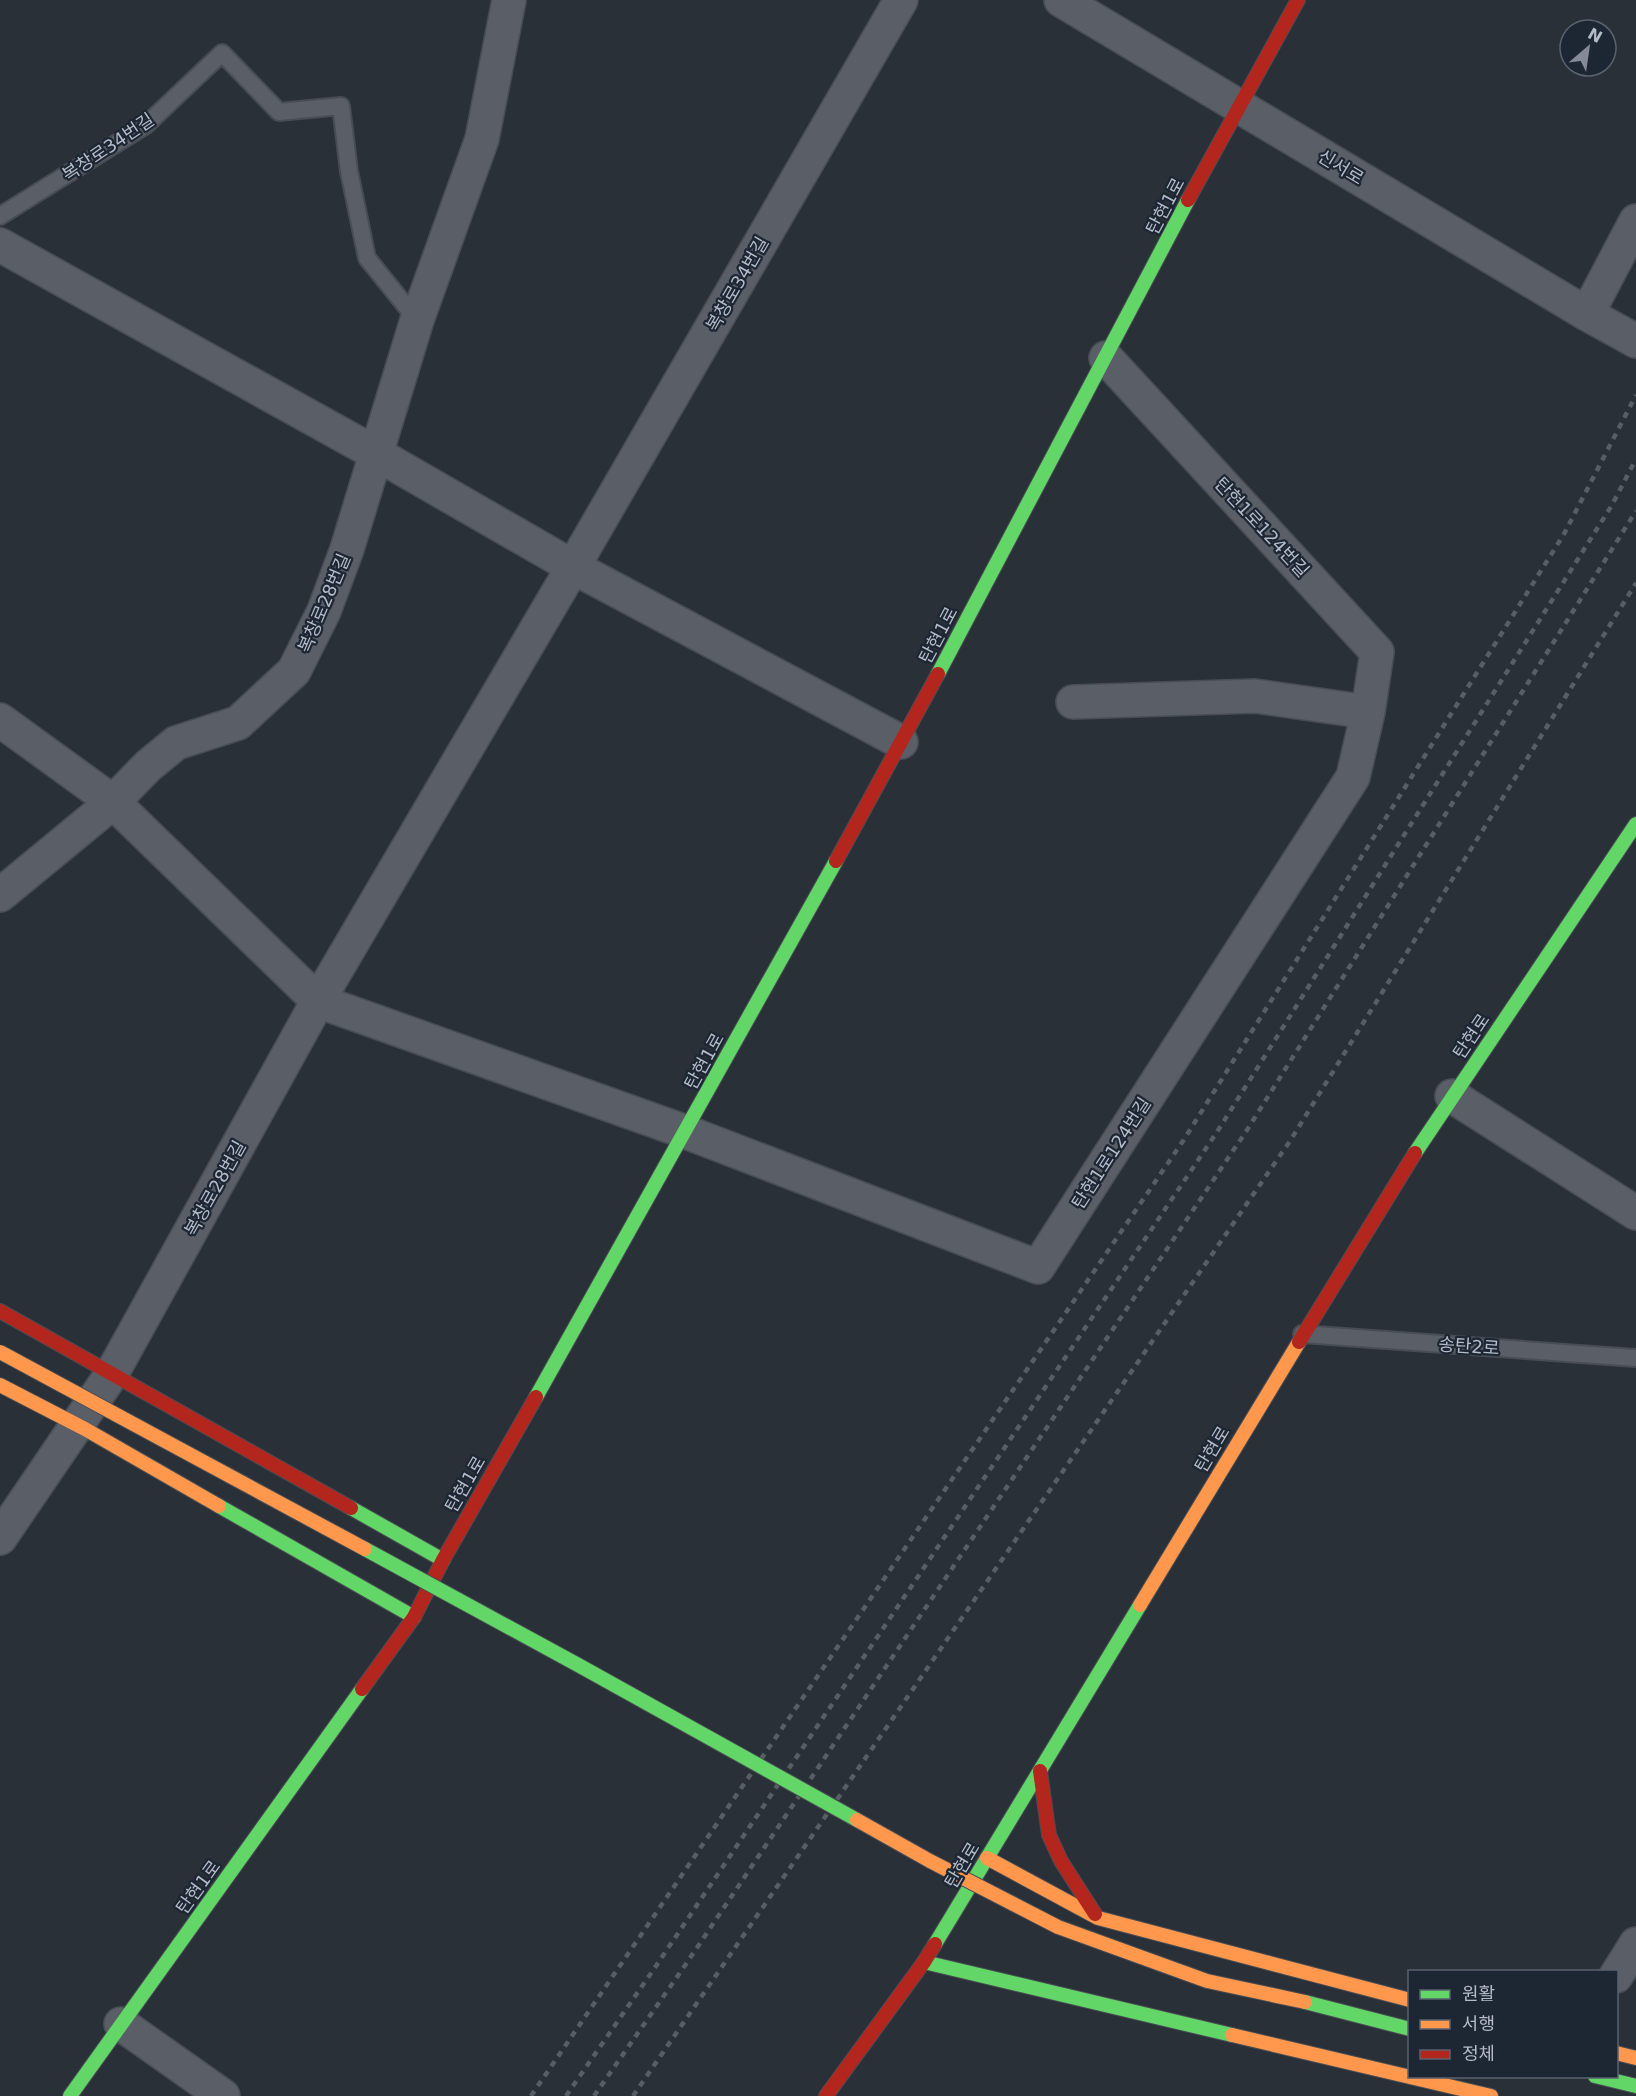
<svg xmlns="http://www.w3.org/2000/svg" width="1636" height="2096" font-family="'DejaVu Sans','Noto Sans KR',sans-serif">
	<rect width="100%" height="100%" fill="#2a3038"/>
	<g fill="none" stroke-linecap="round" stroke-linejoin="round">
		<defs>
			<path id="lane" d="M0,216L146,125L222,53L279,112L341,106L349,171L367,258L417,320
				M1302,1334L1636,1358"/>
			<path id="street" d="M1061,0L1587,314L1636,341
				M0,245L375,453L573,567L901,742
				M1587,314L1636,221
				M1073,702L1255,696L1368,712
				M0,720L113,802L318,1001L686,1132L1038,1267L1353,777L1368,712L1377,652L1106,358
				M0,895L113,802L148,766L176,743L238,723L294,671L324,611L347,549L417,320L482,139L509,0
				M1452,1096L1636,1213
				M0,1538L111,1375L318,1001L573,567L901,0
				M1616,1976L1636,1944
				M121,2024L223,2096"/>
			<path id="fast" d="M938,674L1188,200
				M1415,1153L1636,824
				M536,1397L836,861
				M219,1506L414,1617
				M351,1508L443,1560
				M935,1944L1140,1605
				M924,1962L1232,2035
				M1595,2076L1636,2086
				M70,2096L362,1689"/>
			<path id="slow" d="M0,1385L85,1429L219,1506
				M1140,1605L1299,1342
				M987,1858L1098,1918L1410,2000
				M1232,2035L1491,2096
				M1616,2053L1636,2058"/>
			<path id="jam" d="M1188,200L1298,0
				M836,861L938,674
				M0,1311L351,1508
				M1299,1342L1415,1153
				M362,1689L414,1617L443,1560L536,1397
				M1040,1771L1049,1835L1061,1861L1095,1914
				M826,2096L924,1962L935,1944"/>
		</defs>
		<use href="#lane" stroke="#484c53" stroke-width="20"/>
		<use href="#street" stroke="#484c53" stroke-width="36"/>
		<use href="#fast" stroke="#484c53" stroke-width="16"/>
		<use href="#slow" stroke="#484c53" stroke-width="16"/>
		<use href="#jam" stroke="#484c53" stroke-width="16"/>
		<use href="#lane" stroke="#5a5e66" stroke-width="16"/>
		<use href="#street" stroke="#5a5e66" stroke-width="33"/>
		<use href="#fast" stroke="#63d668" stroke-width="14"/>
		<use href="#slow" stroke="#ff974d" stroke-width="14"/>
		<use href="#jam" stroke="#b3261e" stroke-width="14"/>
		<path stroke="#595d64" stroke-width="4.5" stroke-dasharray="6 6" stroke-linecap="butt" d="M531,2096L1183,1141L1564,534L1636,395
			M566,2096L656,1966L1217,1132L1612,505L1636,459
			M594,2096L686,1964L1247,1130L1636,511
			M633,2096L1290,1141L1636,583"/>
		<defs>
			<path id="fast-bridge" d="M365,1549L580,1666L857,1820
				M1305,2002L1410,2029"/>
			<path id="slow-bridge" d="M0,1352L365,1549
				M857,1820L930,1861L1058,1927L1207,1981L1305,2002"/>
		</defs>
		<use href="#fast-bridge" stroke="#484c53" stroke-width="16" stroke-linecap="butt"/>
		<use href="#slow-bridge" stroke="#484c53" stroke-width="16" stroke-linecap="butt"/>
		<use href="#fast-bridge" stroke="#63d668" stroke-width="14"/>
		<use href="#slow-bridge" stroke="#ff974d" stroke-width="14"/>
	</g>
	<g text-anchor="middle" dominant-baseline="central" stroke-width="4.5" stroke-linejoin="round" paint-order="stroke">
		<g font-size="18" fill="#b4bcc9" stroke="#1d2633">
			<text transform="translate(108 147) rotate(-34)">복창로34번길</text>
			<text transform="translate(1341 167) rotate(31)">신서로</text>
			<text transform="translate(1165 206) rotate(-62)">탄현1로</text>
			<text transform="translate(737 284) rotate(-60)">복창로34번길</text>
			<text transform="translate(1262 527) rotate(47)">탄현1로124번길</text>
			<text transform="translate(324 603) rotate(-67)">복창로28번길</text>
			<text transform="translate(938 635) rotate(-62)">탄현1로</text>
			<text transform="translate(1471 1036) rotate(-56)">탄현로</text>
			<text transform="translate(704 1061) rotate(-61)">탄현1로</text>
			<text transform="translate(1111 1153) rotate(-57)">탄현1로124번길</text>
			<text transform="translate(215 1188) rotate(-61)">복창로28번길</text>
			<text transform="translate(1469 1346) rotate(4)">송탄2로</text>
			<text transform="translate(1212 1449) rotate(-59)">탄현로</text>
			<text transform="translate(465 1484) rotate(-60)">탄현1로</text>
			<text transform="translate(962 1865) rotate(-59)">탄현로</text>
			<text transform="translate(198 1887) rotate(-54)">탄현1로</text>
		</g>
	</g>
	<rect x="1408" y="1970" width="210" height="108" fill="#1d2633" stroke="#59626f" stroke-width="1.5"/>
	<rect x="1420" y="1990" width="30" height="9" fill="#63d668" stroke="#59626f" stroke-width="1.5"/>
	<text x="1462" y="2000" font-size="18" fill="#b4bcc9">원활</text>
	<rect x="1420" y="2020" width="30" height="9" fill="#ff974d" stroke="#59626f" stroke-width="1.5"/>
	<text x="1462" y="2030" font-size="18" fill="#b4bcc9">서행</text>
	<rect x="1420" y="2050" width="30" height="9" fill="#b3261e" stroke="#59626f" stroke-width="1.5"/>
	<text x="1462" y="2060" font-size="18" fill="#b4bcc9">정체</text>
	<g transform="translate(1588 48) rotate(29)"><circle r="28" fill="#1d2633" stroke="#59626f" stroke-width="1.5"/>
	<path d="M0-4.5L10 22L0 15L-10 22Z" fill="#848b96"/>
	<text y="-9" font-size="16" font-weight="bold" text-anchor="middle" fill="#b4bcc9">N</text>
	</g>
</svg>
